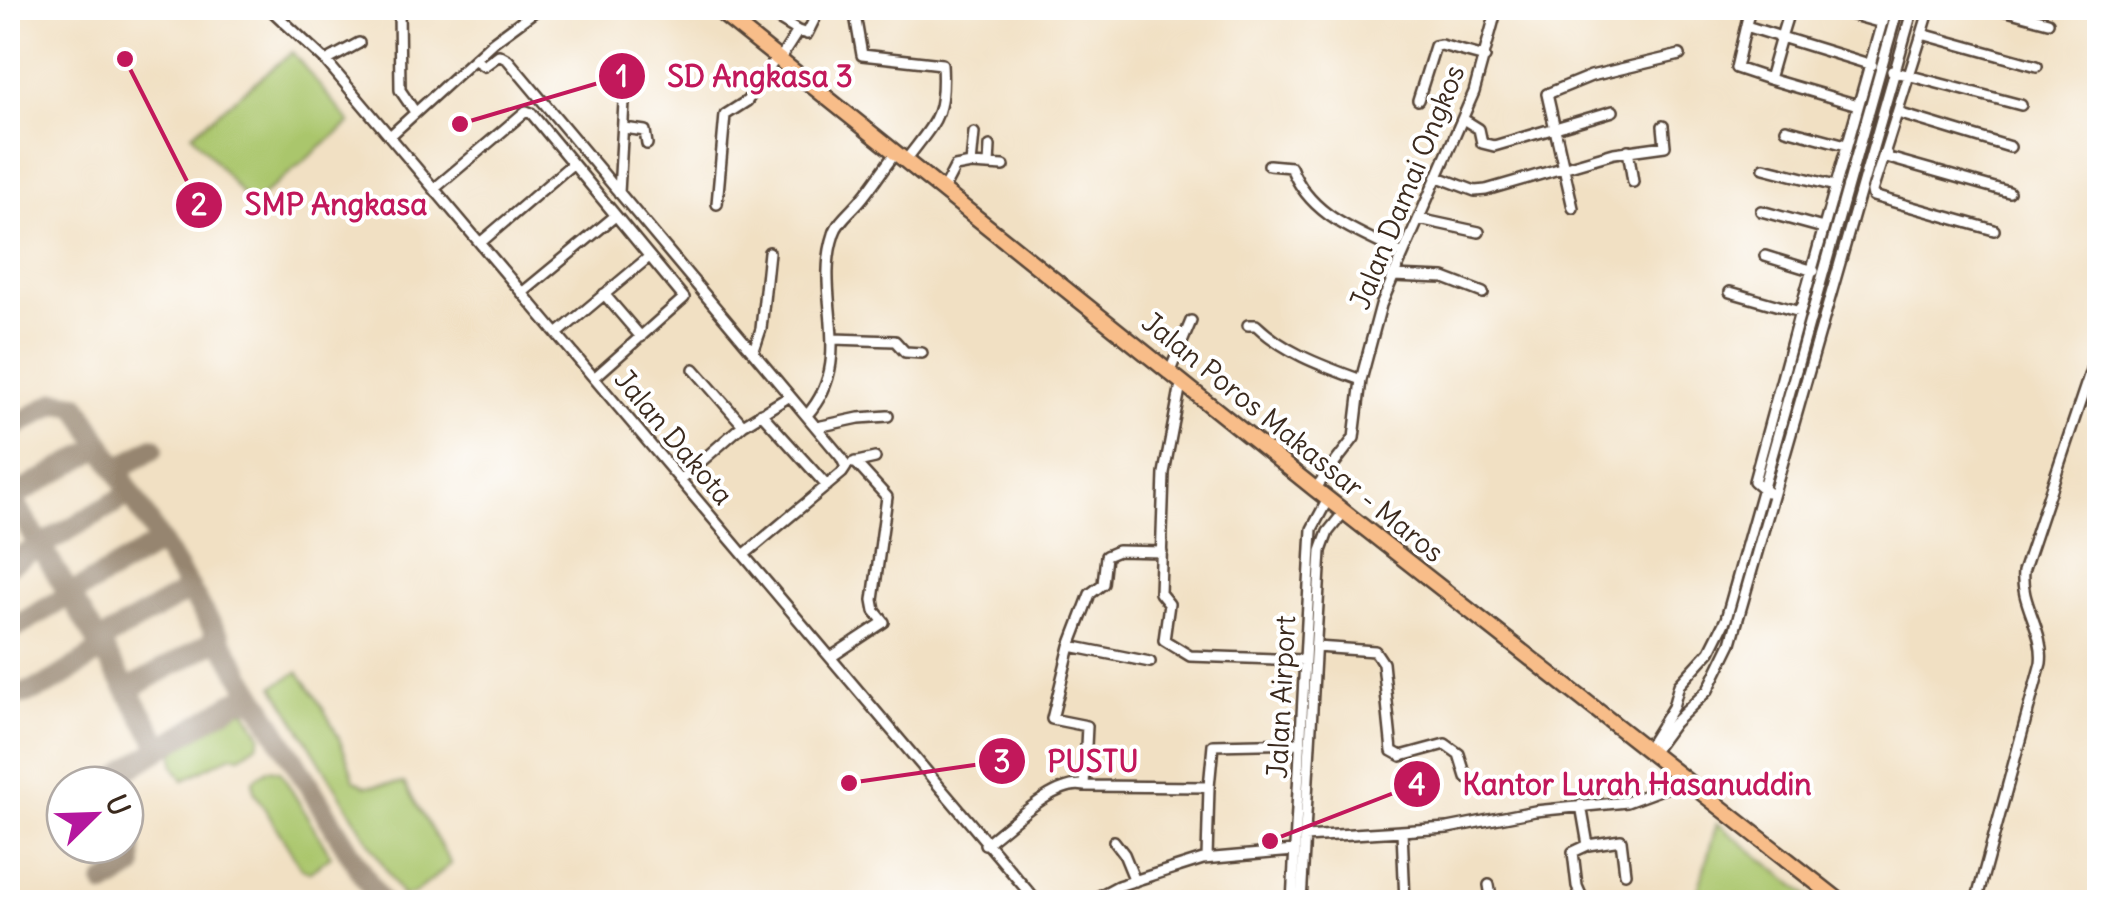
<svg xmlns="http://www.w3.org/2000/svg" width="2107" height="910" font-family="Delius,sans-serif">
	<rect width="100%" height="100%" fill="#fff"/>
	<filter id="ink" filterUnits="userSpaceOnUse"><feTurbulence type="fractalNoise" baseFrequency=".01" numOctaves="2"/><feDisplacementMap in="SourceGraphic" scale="20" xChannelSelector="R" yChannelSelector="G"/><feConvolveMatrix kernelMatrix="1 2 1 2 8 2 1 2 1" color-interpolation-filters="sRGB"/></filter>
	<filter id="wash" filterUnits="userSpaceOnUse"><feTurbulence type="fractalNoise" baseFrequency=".0048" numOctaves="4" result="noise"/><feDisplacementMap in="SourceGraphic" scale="40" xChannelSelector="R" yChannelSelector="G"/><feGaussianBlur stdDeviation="2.25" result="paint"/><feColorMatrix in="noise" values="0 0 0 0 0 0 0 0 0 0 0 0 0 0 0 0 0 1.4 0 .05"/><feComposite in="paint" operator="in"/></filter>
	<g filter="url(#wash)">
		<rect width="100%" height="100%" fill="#f1e0c3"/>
		<path fill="#aac66c" stroke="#727845" stroke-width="2.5" d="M292,52L350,123L251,205L192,134Z
			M298,672C323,704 343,740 354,780L366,786L404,783L451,864L414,894L402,896L274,686Z
			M235,710L246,711L261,735L258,744L240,756L232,755L183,780L174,766L173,749Z
			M269,769L280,771L331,856L309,872L301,868L254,791L253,780Z
			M1717,823L1816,902H1695Z"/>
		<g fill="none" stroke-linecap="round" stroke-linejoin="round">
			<path stroke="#968570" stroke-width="22" d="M8,430L57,402L77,405L380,902
				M117,470L153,448
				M8,492L162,748
				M11,498L102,446
				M8,565L131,493
				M8,631L161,542
				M99,642L190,589
				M127,690L220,638
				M8,692C33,702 80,663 103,649
				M110,785L130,768L237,701L249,698L262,706
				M105,884L132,867L131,843L125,834"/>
		</g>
	</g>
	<g filter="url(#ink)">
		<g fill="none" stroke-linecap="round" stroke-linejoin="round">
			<defs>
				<path id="minor" d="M269,8L326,61L1037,902
					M399,8L400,90L415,112
					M760,8L798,31
					M1750,8L1736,68L1769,79
					M1828,8L1882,23
					M1996,8L2048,22
					M1746,26L1781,37L1790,8
					M1922,34L1930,8
					M780,59L798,31L807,34L818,12L826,8L855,15L862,55L942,64C945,117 936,120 906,160
					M475,60L484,66L499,55L508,60L841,457L846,467L842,473L745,554
					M326,61L359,43
					M1892,71L2021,105
					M1418,100L1435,46L1441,45L1485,57
					M1858,105L1769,79L1781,37L1872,65
					M1898,110L1885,151L1889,158L2009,192
					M1463,119L1479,129L1482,143L1494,146L1613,111
					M624,128L645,131L647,144
					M1786,129L1846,145
					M390,136L493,42L539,8
					M2010,147L1901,114L1898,110L1922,34L2037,66
					M1628,150L1633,182
					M1885,151L1872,191L1873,196L1994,230
					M971,164L1004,166
					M989,165L990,146
					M1269,165L1291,167C1310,217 1359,232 1403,254
					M1764,168L1835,186
					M1438,177L1475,191L1486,190L1614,153L1665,146L1663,126
					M434,189L526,111L531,113L684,298L594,378
					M943,190L955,167L971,164L974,133
					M619,193L625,84
					M717,204L725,115L747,101L772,64
					M1573,208L1547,94L1591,76L1680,55
					M1761,211L1823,228
					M1419,219L1479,232
					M480,243L571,165
					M1765,256L1814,271
					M1392,276L1444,278L1483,293
					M1730,292L1800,312L1886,8
					M522,293L614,217
					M604,294L641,337
					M1248,325H1256C1285,353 1323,366 1361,380
					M557,334L649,257
					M833,339L895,341L905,352L922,353
					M754,350L761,329L769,252
					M694,369L743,425
					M1170,371L1191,321
					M1180,389L1164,473L1160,593L1169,604L1164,640L1190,656L1304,660
					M761,413L827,486
					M807,415C857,359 813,296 834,234C838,220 854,209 863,197C873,185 881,172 891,159
					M817,427L859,418L888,416
					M853,463L875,458
					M680,480L743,425L790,396
					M1315,489L1354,438L1361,380L1381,305L1474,92L1497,8
					M1767,492L1754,481L1800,312
					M1070,646L1090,594L1103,584L1106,556L1118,551L1162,552
					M1316,647L1375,651L1383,663L1392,751L1401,756L1445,744L1459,754L1466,777
					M831,657L884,622L875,611L873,600L887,497L855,462
					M1647,749L1673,707L1679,685L1710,651L1726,619L1898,8
					M1652,753L1674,723L1708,690L1731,643L1913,8
					M1084,786L1209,787L1213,745L1301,743
					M1581,805L1588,845L1573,852L1577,886L1584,902
					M1402,831L1405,902
					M1305,837L1448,828L1535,811L1627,802L1676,784
					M1114,841L1124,854L1135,881
					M985,844C1008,827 1056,779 1084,786L1087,726L1052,719L1070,646L1150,662
					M1588,845L1621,840L1625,873
					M1207,858L1209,787
					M1489,885L1492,902
					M1088,902L1118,886L1203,859L1294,851
					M1292,902L1312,529L1328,499
					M1301,902L1321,551L1328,532L1344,512
					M1976,902L2041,663C2045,631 2020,604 2023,572L2100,343"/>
				<path id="highway" d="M715,8L1315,489L1841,902"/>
			</defs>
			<use href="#minor" stroke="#564537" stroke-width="14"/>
			<use href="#highway" stroke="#564537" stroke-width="19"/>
			<use href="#minor" stroke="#fff" stroke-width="9"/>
			<use href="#highway" stroke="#f8bd89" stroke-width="14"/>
		</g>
	</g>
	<g text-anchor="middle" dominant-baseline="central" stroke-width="8" stroke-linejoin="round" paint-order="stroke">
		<g font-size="28" fill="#3b2a1e" stroke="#fff">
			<text transform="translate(1407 187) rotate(-68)">Jalan Damai Ongkos</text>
			<text transform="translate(674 437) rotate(50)">Jalan Dakota</text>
			<text transform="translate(1293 437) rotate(39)">Jalan Poros Makassar - Maros</text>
			<text transform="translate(1281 697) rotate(-87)">Jalan Airport</text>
		</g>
	</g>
	<path fill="none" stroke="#c2185b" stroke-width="4" d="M460 124L622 76M125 59L199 205M849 783L1002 761M1270 841L1417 784"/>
	<g fill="#c2185b" stroke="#fff" stroke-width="4">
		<circle cx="460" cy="124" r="10"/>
		<circle cx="125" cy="59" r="10"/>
		<circle cx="849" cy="783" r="10"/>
		<circle cx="1270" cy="841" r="10"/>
		<circle cx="622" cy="76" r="25"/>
		<circle cx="199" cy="205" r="25"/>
		<circle cx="1002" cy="761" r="25"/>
		<circle cx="1417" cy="784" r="25"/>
	</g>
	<g font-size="30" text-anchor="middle" font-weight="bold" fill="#fff">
		<text x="622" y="87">1</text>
		<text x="199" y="215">2</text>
		<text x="1002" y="772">3</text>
		<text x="1417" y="795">4</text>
	</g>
	<g font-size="30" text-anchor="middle" font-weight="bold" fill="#c2185b" stroke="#fff" stroke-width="8" stroke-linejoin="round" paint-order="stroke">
		<text x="760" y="87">SD Angkasa 3</text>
		<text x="336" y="215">SMP Angkasa</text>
		<text x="1093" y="772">PUSTU</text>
		<text x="1637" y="795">Kantor Lurah Hasanuddin</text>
	</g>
	<rect width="2107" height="910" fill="none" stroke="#fff" stroke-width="40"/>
	<g transform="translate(95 815) rotate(67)"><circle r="48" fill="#ffffff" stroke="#b1aaa5" stroke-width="2.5"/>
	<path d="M0-8L18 38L0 25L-18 38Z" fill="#b5179e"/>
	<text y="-15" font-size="28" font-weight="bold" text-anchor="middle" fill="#3b2a1e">U</text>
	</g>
</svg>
